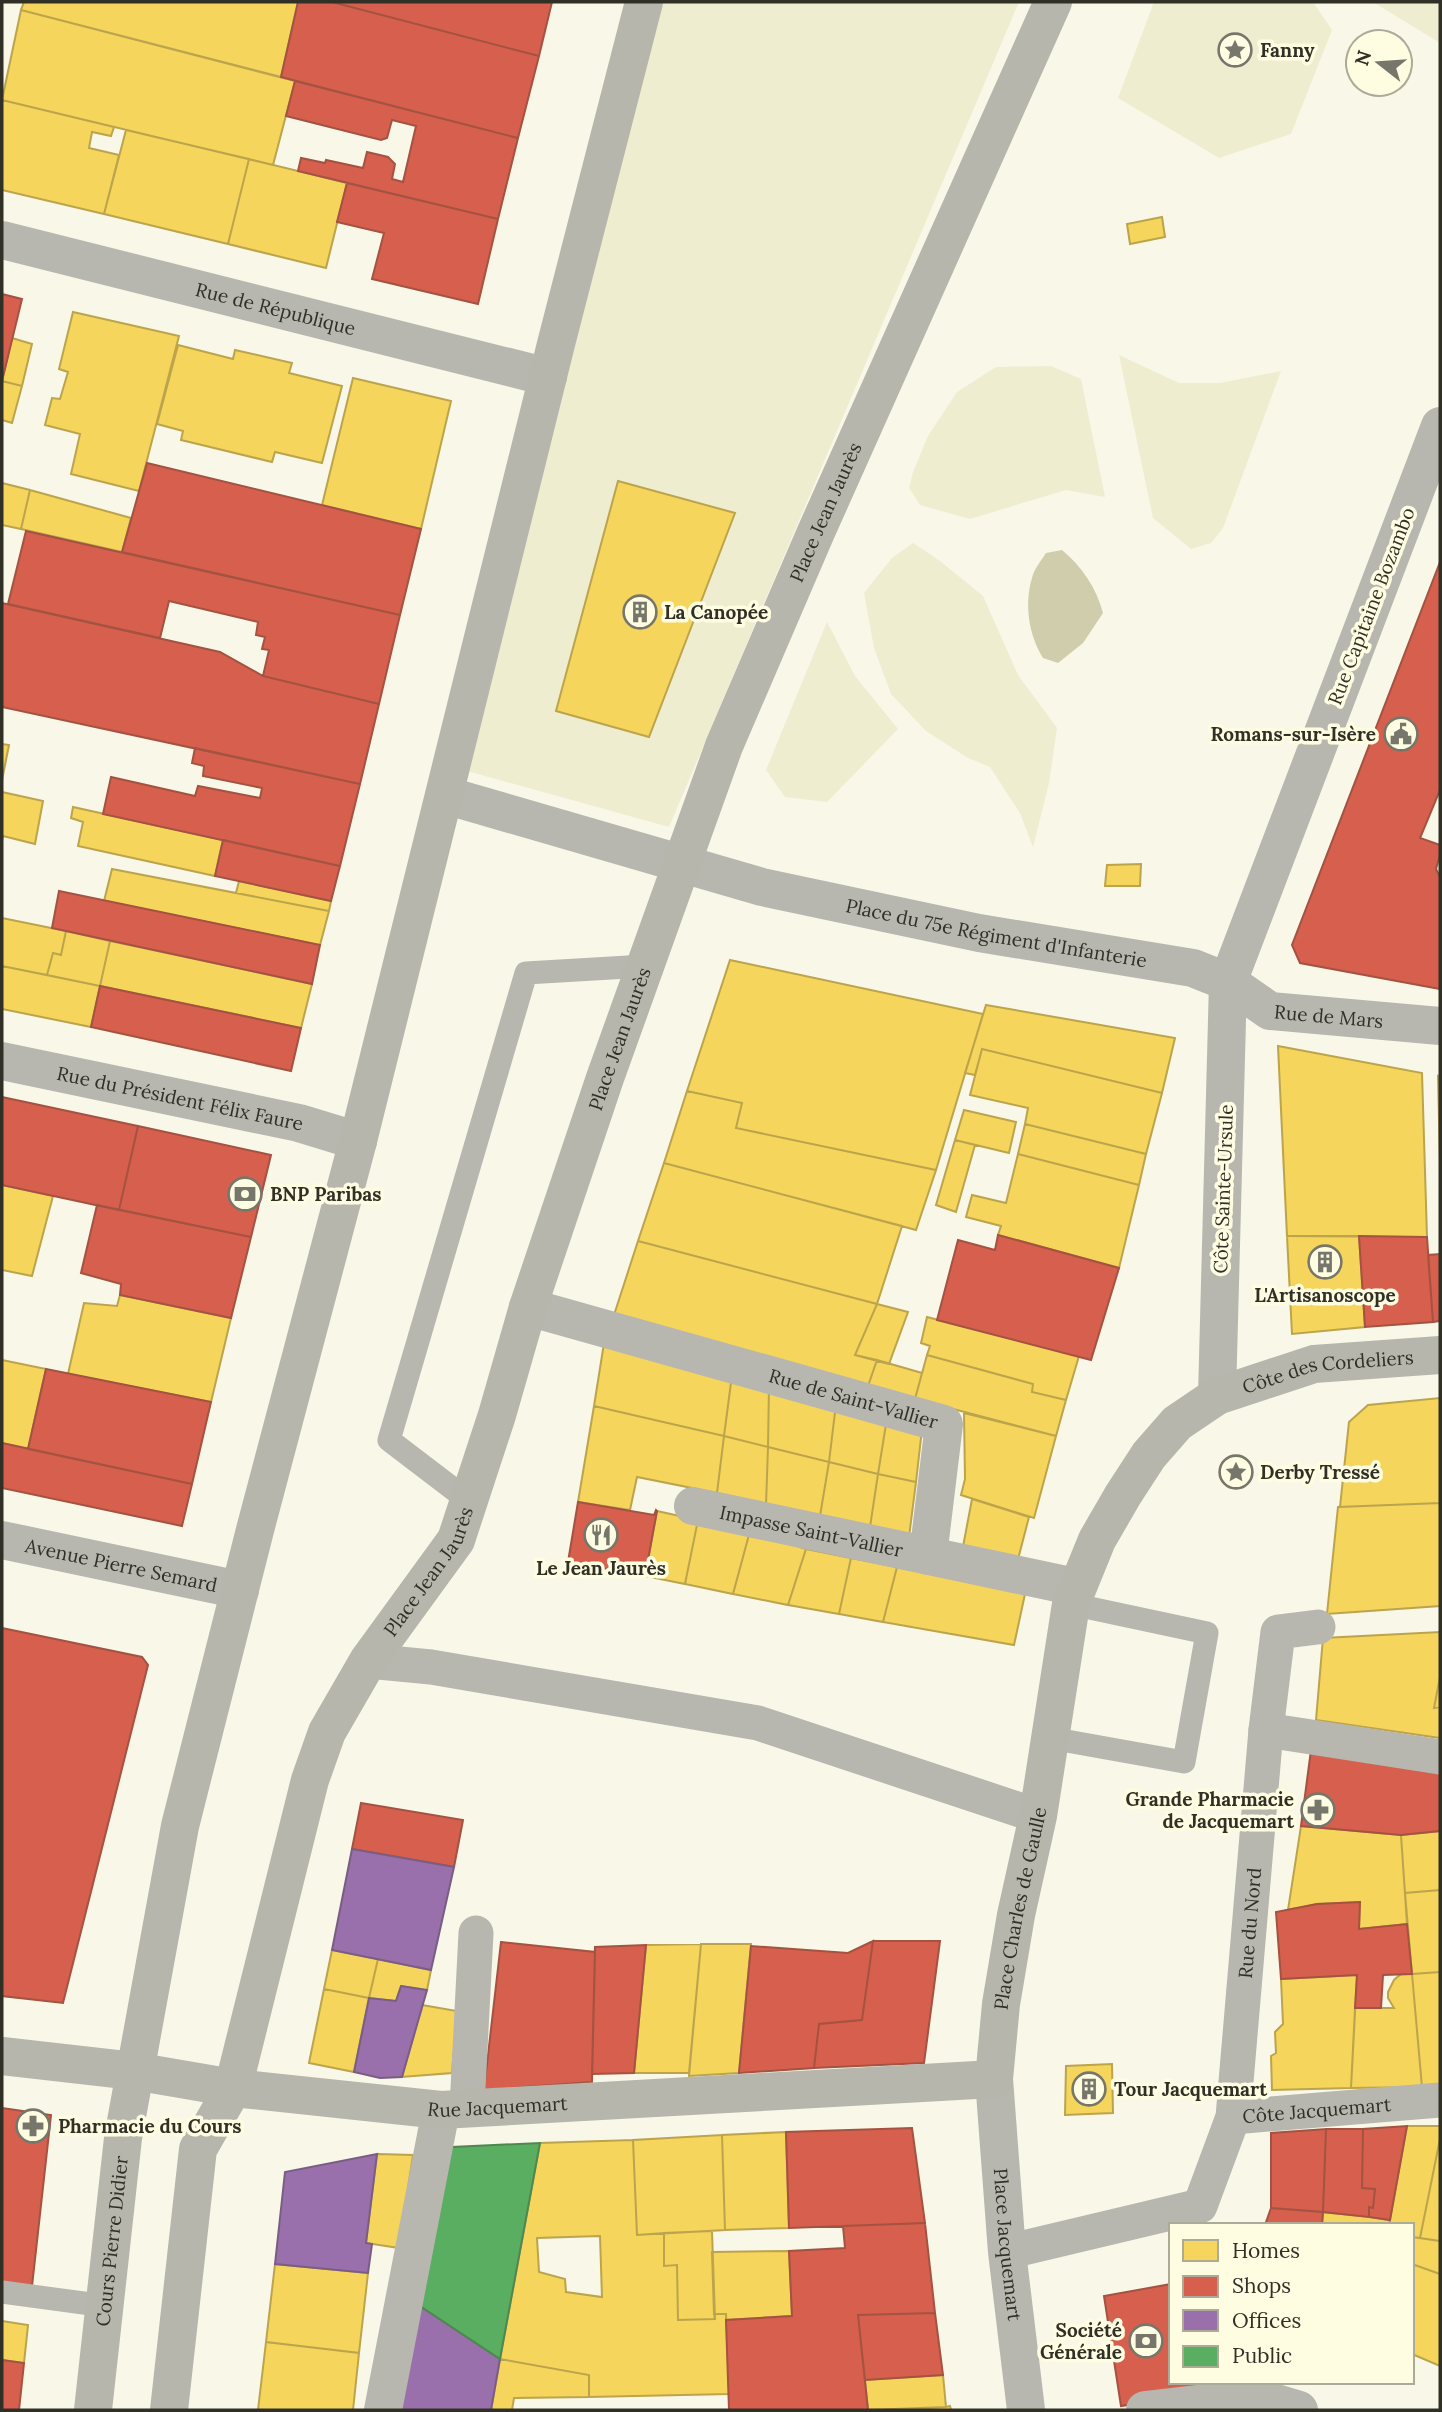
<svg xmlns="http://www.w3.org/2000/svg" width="1442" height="2412" font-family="Lora,serif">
	<rect width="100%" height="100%" fill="#f8f7e8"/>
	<path fill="#efedd0" d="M662,2H1019L669,827L467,771Z
		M1154,2H1313L1332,30L1291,134L1219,158L1118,98Z
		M1373,2H1440V43Z
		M1119,355L1179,383H1220L1281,371L1223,528L1211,543L1191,549L1153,518Z
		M1051,366L1081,379L1105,497L1066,490L970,519L920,505L909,488L913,472L928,436L957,392L996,367Z
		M913,543L940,561L983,596L1018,675L1057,728L1049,783L1033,847L1020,813L990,767L968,758L926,731L891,694L874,648L864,593L892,558Z
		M827,622L855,676L898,729L827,802L785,797L766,770Z"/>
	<path fill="#cfcdab" d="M1062,550C1082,567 1096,587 1103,613L1083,643L1058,663L1043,658C1029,635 1024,605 1032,578C1034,569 1041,561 1046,553Z"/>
	<path fill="#f6d55c" stroke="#bba44c" stroke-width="2" fill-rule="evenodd" d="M24,2H298L281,77L21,10Z
		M21,10L295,81L273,165L2,100Z
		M2,100L114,127L111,136L92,132L89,148L119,155L104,214L2,190Z
		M126,130L249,159L228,244L104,214Z
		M249,159L347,183L326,268L228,244Z
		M1162,217L1165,237L1130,244L1127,224Z
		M73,312L179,336L139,491L71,474L80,434L45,425L52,398L60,399L68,372L59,369Z
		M12,338L32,344L22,386L2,381Z
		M178,345L233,359L235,350L292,363L289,373L342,386L322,463L275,452L272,462L181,440L183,431L157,424Z
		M353,378L451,401L421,529L322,505Z
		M2,381L22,386L12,423L2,420Z
		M618,481L735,513L649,737L556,711Z
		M2,483L30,490L21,529L2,525Z
		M30,490L131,518L122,552L21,529Z
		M2,744L9,745L2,780Z
		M2,792L43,801L35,844L3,836L2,841Z
		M73,807L223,840L215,876L78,846L83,822L71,818Z
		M1141,864L1140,886H1105L1107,865Z
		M112,869L329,911L320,945L104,901Z
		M239,881L331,901L329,911L236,893Z
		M2,918L66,931L61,955L53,953L47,975L2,966Z
		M66,931L110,941L100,986L47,975L53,953L61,955Z
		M110,941L312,984L301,1028L100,986Z
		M730,960L983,1014L936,1170L736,1128L742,1103L687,1091Z
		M2,966L100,986L91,1027L2,1009Z
		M986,1005L1175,1038L1162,1093L982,1049L975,1075L965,1073Z
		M1278,1046L1422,1073L1427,1237L1287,1236Z
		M982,1049L1162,1093L1146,1154L1025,1124L1028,1108L970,1095Z
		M1438,1076L1440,1077V1162Z
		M687,1091L742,1103L736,1128L936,1170L916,1230L664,1163Z
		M964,1110L1016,1122L1009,1153L955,1140Z
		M1025,1124L1146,1154L1139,1185L1018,1154Z
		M955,1140L975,1145L956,1212L936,1205Z
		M1018,1154L1139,1185L1119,1268L998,1235L1001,1226L966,1217L972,1195L1006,1203Z
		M664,1163L902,1226L877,1304L638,1241Z
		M2,1185L53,1196L32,1276L2,1270Z
		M1287,1236H1359L1365,1327L1292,1334Z
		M638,1241L877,1304L855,1355L877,1360L868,1386L614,1315Z
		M120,1295L231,1318L211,1402L68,1374L84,1303L117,1306Z
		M877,1304L908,1312L889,1364L855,1355Z
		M927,1317L1079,1356L1066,1400L1032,1392L1033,1384L927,1355L930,1346L921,1343Z
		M604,1343L732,1375L724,1436L594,1406Z
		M927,1355L1033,1384L1032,1392L1066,1400L1056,1436L915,1399Z
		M2,1360L46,1369L28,1449L2,1443Z
		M877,1360L922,1373L915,1399L868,1386Z
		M732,1375L769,1385L768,1447L724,1436Z
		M769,1385L836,1404L829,1462L768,1447Z
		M1440,1398V1503L1340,1507L1349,1422L1368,1405Z
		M836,1404L887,1418L878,1474L829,1462Z
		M594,1406L724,1436L717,1493L637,1477L630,1510L578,1502Z
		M964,1413L1056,1436L1034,1518L961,1495L965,1479Z
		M887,1418L922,1429L916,1482L878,1474Z
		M724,1436L768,1447L766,1505L717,1493Z
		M768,1447L829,1462L820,1516L766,1505Z
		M829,1462L878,1474L870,1527L820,1516Z
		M878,1474L916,1482L909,1537L870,1527Z
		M972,1499L1029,1517L1016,1567L962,1552Z
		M1440,1503V1606L1327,1614L1338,1507Z
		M657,1511L698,1520L685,1584L645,1576Z
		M698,1520L750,1531L733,1594L685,1584Z
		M750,1531L806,1549L788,1605L733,1594Z
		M806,1549L851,1558L839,1614L788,1605Z
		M851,1558L897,1567L883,1622L839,1614Z
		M897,1567L1025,1594L1014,1645L883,1622Z
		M1440,1632V1677L1434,1708L1440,1707V1738L1316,1720L1323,1638Z
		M1440,1677V1707L1434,1708Z
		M1301,1826L1401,1835L1407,1924L1359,1929L1360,1902L1317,1904L1288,1910Z
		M1440,1831V1890L1405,1893L1401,1835Z
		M1440,1890V1972L1412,1974L1405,1893Z
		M701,1944L689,2073H634L646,1945Z
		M701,1944H751L739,2073L689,2076Z
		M332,1950L378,1959L369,1998L324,1989Z
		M378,1959L431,1970L427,1990L401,1986L396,2001L369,1998Z
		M1440,1972V2088L1422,2087L1412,1974Z
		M1401,1974H1412L1422,2087L1351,2088L1355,2008H1394L1388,1998V1992L1394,1980Z
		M1357,1975L1351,2088L1272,2090L1271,2056L1276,2053L1275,2032L1283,2024L1281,1979Z
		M324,1989L369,1998L354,2072L309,2063Z
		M422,2005L457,2011L452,2073L402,2077Z
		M1112,2064L1113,2113L1065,2115L1066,2066Z
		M1407,2126H1440V2139L1420,2238L1412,2237V2225H1389Z
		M786,2132L789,2228L725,2230L722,2135Z
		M722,2135L725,2230L637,2235L633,2140Z
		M1440,2139V2241L1420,2238Z
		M633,2140L637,2235L664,2233V2266L677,2265L678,2320L715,2319L714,2314H726L729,2394L589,2397V2375L500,2359L540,2143ZM600,2236L602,2297L566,2292L565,2279L539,2272L537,2238Z
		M377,2154L413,2155L399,2248L366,2243Z
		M1323,2212L1369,2217L1390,2220L1389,2225H1322Z
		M712,2231L715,2319L678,2320L677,2265L664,2266V2233Z
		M1412,2237L1440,2241V2274L1412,2264Z
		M789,2251L792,2316L726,2320V2314H714L712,2252Z
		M275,2264L368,2273L359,2353L266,2342Z
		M1412,2264L1440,2274V2366L1412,2354Z
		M2,2321L28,2325L24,2363L2,2360Z
		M266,2342L359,2353L353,2410H258Z
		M500,2359L589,2375V2397L514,2398L512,2410H491Z
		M943,2375L946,2407L868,2410L865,2380Z
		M950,2406L951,2410H895L946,2407Z"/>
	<path fill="#d6604d" stroke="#a45241" stroke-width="2" d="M298,2H332L539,56L518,138L281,77Z
		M332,2H552L539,56Z
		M295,81L518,138L498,219L298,171L301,158L325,163L326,160L363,168L367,152L388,157L395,164L392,179L403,182L416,126L392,120L387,138L381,140L286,116Z
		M347,183L498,219L478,304L372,279L384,233L337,222Z
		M2,294L22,299L2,381Z
		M147,463L421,529L400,615L122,552Z
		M26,531L400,615L379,704L263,676L269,650L262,649L265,637L256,635L258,622L169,601L160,638L8,604Z
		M1440,562V790L1420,838L1440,845V855L1436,869L1440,877V989L1300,963L1292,945Z
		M2,603L220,652L263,676L379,704L360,784L2,707Z
		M195,748L360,784L340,866L103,814L111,777L195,796L198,786L260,798L262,788L203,776L204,766L192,763Z
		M223,840L340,866L331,901L215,876Z
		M59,891L320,945L312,984L52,928Z
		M100,986L301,1028L291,1071L91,1027Z
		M2,1097L138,1126L119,1210L2,1185Z
		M138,1126L271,1155L251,1237L119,1210Z
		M97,1205L251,1237L231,1318L120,1295L121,1284L81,1273Z
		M998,1235L1119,1268L1091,1360L937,1320L958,1240L995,1250Z
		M1359,1236L1427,1237L1433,1322L1365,1327Z
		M1440,1254V1321L1433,1322L1428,1255Z
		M46,1369L211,1402L192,1484L28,1449Z
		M2,1443L192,1484L182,1526L2,1488Z
		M578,1502L654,1515L656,1510L657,1511L645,1576L568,1562Z
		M2,1628L142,1657L148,1665L63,2003L2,1996Z
		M1311,1750L1440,1770V1831L1401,1835L1301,1826Z
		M361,1803L463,1820L454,1867L352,1849Z
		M1360,1902L1359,1929L1407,1924L1412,1974L1383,1975L1381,2008H1355L1357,1975L1281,1979L1276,1912L1317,1904Z
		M873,1941L862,2020L819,2024L814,2068L739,2073L751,1946L848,1953Z
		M873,1941H940L924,2063L814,2068L819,2024L862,2020Z
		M501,1942L595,1952L592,2082L484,2090Z
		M646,1945L634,2073L592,2074L595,1947Z
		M2,2108L51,2115L32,2286L2,2282Z
		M1407,2126L1390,2220L1369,2217V2207L1373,2208L1375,2189L1362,2188L1363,2129Z
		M912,2128L925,2223L789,2228L786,2132Z
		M1326,2129H1363L1362,2188L1375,2189L1373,2208L1369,2207V2217L1323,2212Z
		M1326,2129L1323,2212L1271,2208V2133Z
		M1271,2208L1323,2212L1322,2225H1265Z
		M925,2223L935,2313L858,2315L868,2410H729L726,2320L792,2316L789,2251L845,2248L843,2226Z
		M1171,2284V2382H1248L1211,2392L1121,2406L1104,2296Z
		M935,2313L943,2375L865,2380L858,2315Z
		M2,2360L24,2363L19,2410H2Z"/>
	<path fill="#9970ab" stroke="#7a5d83" stroke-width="2" d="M352,1849L454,1867L431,1970L332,1950Z
		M401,1986L427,1990L402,2077L380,2078L354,2072L369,1998L396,2001Z
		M377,2154L366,2243L372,2244L368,2273L275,2264L285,2172Z
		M420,2306L500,2359L491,2410H400Z"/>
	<path fill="#5aae61" stroke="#4e884f" stroke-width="2" d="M540,2143L500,2359L420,2306L452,2147Z"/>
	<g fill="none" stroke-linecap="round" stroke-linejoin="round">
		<path stroke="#b7b7b0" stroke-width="23" d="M469,1501L389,1440L526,973L645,966
			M1050,1738L1184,1762L1207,1633L1071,1604
			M2,2292L106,2306"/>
		<g stroke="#b7b7b0" stroke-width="35">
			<path d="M368,1661L431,1667L758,1723L1038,1816"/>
			<path d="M1266,1730L1440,1757"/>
			<path d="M467,2108L476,1933"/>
			<path id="s1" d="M1233,2117L1440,2100"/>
			<path id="s2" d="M1007,2252L1200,2206L1233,2117L1266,1730L1278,1632L1318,1627"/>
		</g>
		<g stroke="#b7b7b0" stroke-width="38">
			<path id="s3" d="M1440,426L1228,982L1270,1011L1440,1026"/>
			<path id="s4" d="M2,1061L299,1123L358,1141"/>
			<path id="s5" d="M528,1307L944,1424L928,1556"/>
			<path id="s6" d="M693,1506L1076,1587"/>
			<path id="s7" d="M2,1540L240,1590"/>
			<path d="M383,2410L441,2110"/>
			<path d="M1145,2410L1257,2397L1299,2410"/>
		</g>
		<g stroke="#b7b7b0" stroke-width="38">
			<path id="s8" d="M2,240L548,377"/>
			<path id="s9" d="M445,795L762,887L979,933L1193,968L1228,982L1217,1396"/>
			<path id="s10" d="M994,2079L1007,2252L1026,2410"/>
		</g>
		<g stroke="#b7b6ac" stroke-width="38">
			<path id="s11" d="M2,2056L134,2071L233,2088L441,2110L994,2079L1001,2004L1016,1915L1038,1816L1071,1604L1097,1540L1123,1495L1149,1455L1177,1423L1217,1396L1314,1364L1440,1355"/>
			<path id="s12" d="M93,2410L123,2138L180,1826L255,1530L358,1141L556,344L644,2"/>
			<path id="s13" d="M169,2410L198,2149L233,2088L310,1780L327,1732L368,1661L456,1540L497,1415L528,1307L605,1078L724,746L816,532L1053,2"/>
		</g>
	</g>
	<defs>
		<symbol id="sight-ring" viewBox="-11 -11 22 22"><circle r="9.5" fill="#fefde2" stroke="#77766a" stroke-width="1.5"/><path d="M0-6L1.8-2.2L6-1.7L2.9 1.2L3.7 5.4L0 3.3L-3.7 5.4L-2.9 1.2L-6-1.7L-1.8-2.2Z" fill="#77766a"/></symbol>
		<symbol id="building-ring" viewBox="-11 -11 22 22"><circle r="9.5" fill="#fefde2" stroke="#77766a" stroke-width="1.5"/><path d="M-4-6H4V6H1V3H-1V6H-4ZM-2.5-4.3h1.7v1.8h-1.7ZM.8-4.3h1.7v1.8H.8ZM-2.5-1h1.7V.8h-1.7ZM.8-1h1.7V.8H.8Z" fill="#77766a"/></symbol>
		<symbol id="civic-ring" viewBox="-11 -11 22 22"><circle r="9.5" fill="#fefde2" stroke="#77766a" stroke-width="1.5"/><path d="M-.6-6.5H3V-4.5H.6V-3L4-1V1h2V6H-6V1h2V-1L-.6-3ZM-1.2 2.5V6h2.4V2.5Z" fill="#77766a"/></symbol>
		<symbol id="bank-ring" viewBox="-11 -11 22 22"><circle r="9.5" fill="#fefde2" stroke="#77766a" stroke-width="1.5"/><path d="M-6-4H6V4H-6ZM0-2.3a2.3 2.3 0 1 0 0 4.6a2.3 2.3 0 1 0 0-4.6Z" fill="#77766a"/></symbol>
		<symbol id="restaurant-ring" viewBox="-11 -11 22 22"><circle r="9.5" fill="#fefde2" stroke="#77766a" stroke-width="1.5"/><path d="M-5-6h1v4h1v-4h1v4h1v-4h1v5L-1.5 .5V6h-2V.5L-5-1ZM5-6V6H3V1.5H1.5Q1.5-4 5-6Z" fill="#77766a"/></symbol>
		<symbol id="pharmacy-ring" viewBox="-11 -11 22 22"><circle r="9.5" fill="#fefde2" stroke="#77766a" stroke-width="1.5"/><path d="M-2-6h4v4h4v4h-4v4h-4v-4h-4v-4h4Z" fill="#77766a"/></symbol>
	</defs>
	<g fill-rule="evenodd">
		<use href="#sight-ring" x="1216" y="31" width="38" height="38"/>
		<use href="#building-ring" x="621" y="593" width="38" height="38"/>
		<use href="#civic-ring" x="1382" y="715" width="38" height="38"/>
		<use href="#bank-ring" x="226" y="1175" width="38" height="38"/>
		<use href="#building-ring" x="1306" y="1243" width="38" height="38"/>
		<use href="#sight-ring" x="1217" y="1453" width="38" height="38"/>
		<use href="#restaurant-ring" x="582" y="1516" width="38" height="38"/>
		<use href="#pharmacy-ring" x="1299" y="1791" width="38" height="38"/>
		<use href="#building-ring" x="1070" y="2070" width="38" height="38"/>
		<use href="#pharmacy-ring" x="14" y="2107" width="38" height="38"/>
		<use href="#bank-ring" x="1127" y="2322" width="38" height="38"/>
	</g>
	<g text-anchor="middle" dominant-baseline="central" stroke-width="7" stroke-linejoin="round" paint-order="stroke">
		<g font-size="19" font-weight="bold" fill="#313026" stroke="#fefde2" text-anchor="start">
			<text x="1260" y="50">Fanny</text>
			<text x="664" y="612">La Canopée</text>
			<text x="1376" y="734" text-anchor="end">Romans-sur-Isère</text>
			<text x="270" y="1194">BNP Paribas</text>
			<text x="1325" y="1295" text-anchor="middle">L'Artisanoscope</text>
			<text x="1260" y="1472">Derby Tressé</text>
			<text x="601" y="1568" text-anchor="middle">Le Jean Jaurès</text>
			<text x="1294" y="1799" text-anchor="end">Grande Pharmacie<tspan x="1294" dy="22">de Jacquemart</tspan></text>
			<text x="1114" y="2089">Tour Jacquemart</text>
			<text x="58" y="2126">Pharmacie du Cours</text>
			<text x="1122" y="2330" text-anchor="end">Société<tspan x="1122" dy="22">Générale</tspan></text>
		</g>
		<g font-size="19" fill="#313026" stroke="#fefde2">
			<text stroke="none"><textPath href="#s8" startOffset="282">Rue de République</textPath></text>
			<text stroke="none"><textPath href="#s13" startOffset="2026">Place Jean Jaurès</textPath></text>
			<text transform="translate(1371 606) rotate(-69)">Rue Capitaine Bozambo</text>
			<text stroke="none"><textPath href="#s9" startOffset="569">Place du 75e Régiment d'Infanterie</textPath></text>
			<text stroke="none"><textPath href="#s3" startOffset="705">Rue de Mars</textPath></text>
			<text stroke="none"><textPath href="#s13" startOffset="1460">Place Jean Jaurès</textPath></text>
			<text stroke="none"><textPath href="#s4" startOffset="182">Rue du Président Félix Faure</textPath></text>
			<text transform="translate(1223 1189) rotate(-88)">Côte Sainte-Ursule</text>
			<text stroke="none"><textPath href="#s11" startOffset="1852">Côte des Cordeliers</textPath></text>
			<text stroke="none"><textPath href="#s5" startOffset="338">Rue de Saint-Vallier</textPath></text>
			<text stroke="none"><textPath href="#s6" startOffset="121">Impasse Saint-Vallier</textPath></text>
			<text stroke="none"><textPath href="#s7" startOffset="122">Avenue Pierre Semard</textPath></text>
			<text stroke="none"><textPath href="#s13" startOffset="892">Place Jean Jaurès</textPath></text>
			<text stroke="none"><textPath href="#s11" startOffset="1169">Place Charles de Gaulle</textPath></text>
			<text stroke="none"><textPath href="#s2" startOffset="488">Rue du Nord</textPath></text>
			<text stroke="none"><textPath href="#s11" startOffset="499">Rue Jacquemart</textPath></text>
			<text stroke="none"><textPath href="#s1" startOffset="84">Côte Jacquemart</textPath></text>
			<text stroke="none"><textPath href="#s12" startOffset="170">Cours Pierre Didier</textPath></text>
			<text stroke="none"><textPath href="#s10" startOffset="166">Place Jacquemart</textPath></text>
		</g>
	</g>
	<rect width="1442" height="2412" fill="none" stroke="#313026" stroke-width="7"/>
	<rect x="1169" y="2223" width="245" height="161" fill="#fefde2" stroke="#acab97" stroke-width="2"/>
	<rect x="1183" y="2240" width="35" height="21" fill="#f6d55c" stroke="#acab97" stroke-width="2"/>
	<text x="1232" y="2258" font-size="21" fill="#313026">Homes</text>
	<rect x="1183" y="2276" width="35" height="21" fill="#d6604d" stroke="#acab97" stroke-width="2"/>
	<text x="1232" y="2293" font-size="21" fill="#313026">Shops</text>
	<rect x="1183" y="2310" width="35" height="21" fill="#9970ab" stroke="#acab97" stroke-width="2"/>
	<text x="1232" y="2328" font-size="21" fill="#313026">Offices</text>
	<rect x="1183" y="2346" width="35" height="21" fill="#5aae61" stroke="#acab97" stroke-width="2"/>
	<text x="1232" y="2363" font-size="21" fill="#313026">Public</text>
	<g transform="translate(1379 63) rotate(287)"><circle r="33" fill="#fefde2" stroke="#acab97" stroke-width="2"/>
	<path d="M0-5L12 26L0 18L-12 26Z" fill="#77766a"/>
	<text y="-10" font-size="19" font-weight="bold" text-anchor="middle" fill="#313026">N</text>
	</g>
</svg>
